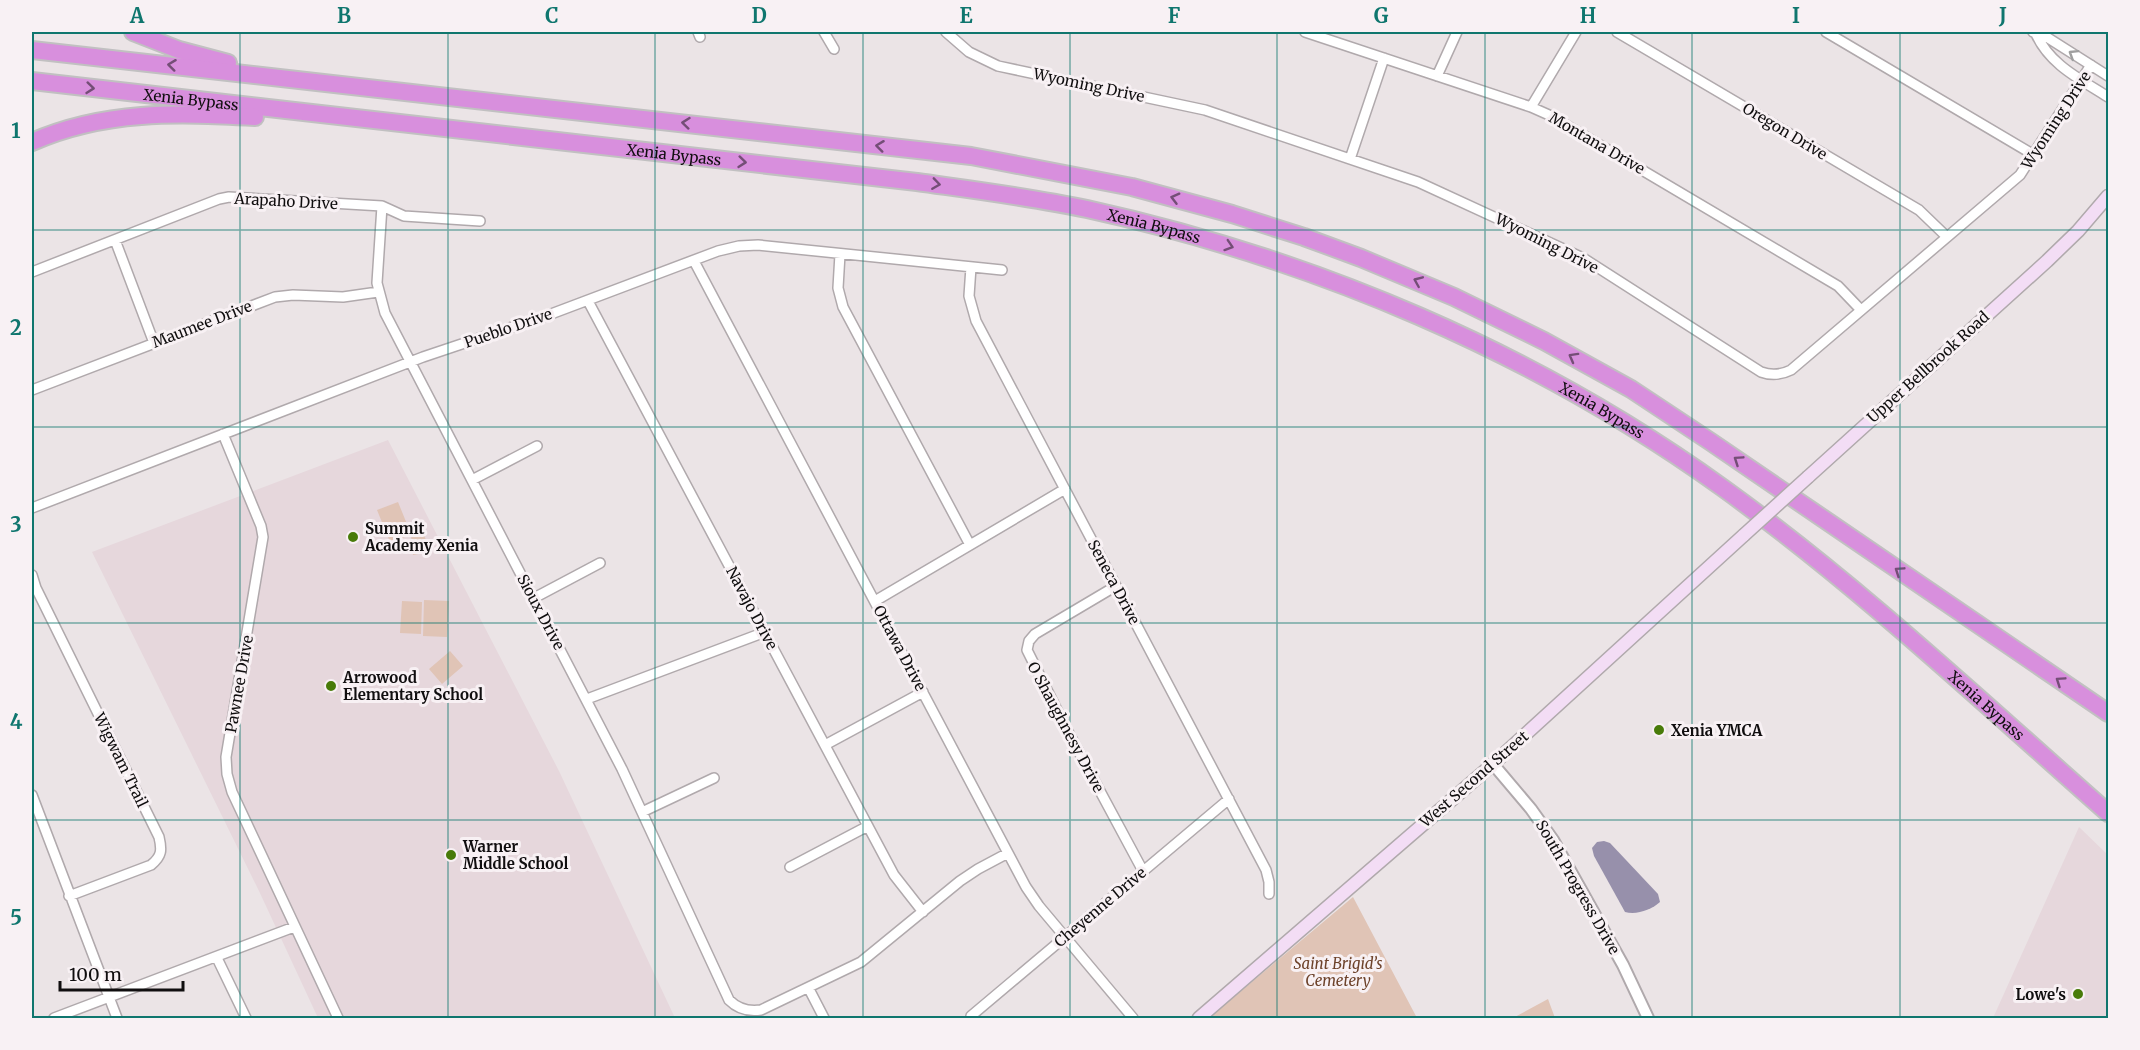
<svg xmlns="http://www.w3.org/2000/svg" width="2140" height="1050" font-family="Merriweather,serif">
	<rect width="100%" height="100%" fill="#ebe4e6"/>
	<path fill="#e6d7dc" d="M388,440L559,771L675,1018H318L259,891L92,552Z
		M2079,827L2108,855V1018H1993Z"/>
	<path fill="#e0c4b6" d="M398,502L409,529L422,526L429,552L413,555L411,535L390,542L377,510Z
		M424,600L449,601L447,637L423,636Z
		M402,601L422,602L421,634L400,633Z
		M450,651L463,666L442,684L429,669Z
		M1353,897L1417,1018H1209Z
		M1548,999L1555,1018H1513Z"/>
	<path fill="#9790ab" d="M1604,841L1610,843L1658,894L1660,902C1651,910 1637,915 1625,912L1594,856L1592,848L1597,842Z"/>
	<g fill="none" stroke-linecap="round" stroke-linejoin="round">
		<defs>
			<path id="minor" d="M698,32L700,37
				M824,32L834,49
				M946,32L969,52L998,66L1205,110L1418,182L1583,258L1761,372C1772,376 1781,375 1791,370L2020,175L2091,65
				M1305,32L1531,107L1549,115L1838,286L1861,310
				M1617,32L1919,210L1947,237
				M1826,32L2034,155
				M2033,32L2045,36L2108,76
				M2036,34C2050,65 2080,79 2108,97
				M1437,76L1457,32
				M1531,107L1576,32
				M1350,159L1384,58
				M382,206L377,283L385,313L622,769L729,1000C738,1009 748,1012 761,1010L861,962L960,881L978,869L1008,853
				M115,240L154,343
				M840,254L838,288L843,307L970,545
				M694,261L1026,887L1039,906L1133,1018
				M971,267L969,296L976,321L1266,870L1269,882V894
				M32,272L219,199L229,197L382,206L404,216L480,221
				M588,301L894,875L923,912
				M32,390L275,297L293,295L343,297L378,292
				M223,434L261,526L263,537L226,757L227,774L232,792L338,1018
				M472,480L537,446
				M32,508L423,357L551,314L718,251L739,246L758,245L1002,270
				M32,575L36,588L159,837C162,850 162,856 151,865L69,896
				M1116,586L1035,634L1029,641L1027,650L1065,726L1143,871
				M534,598L600,563
				M875,601L1065,489
				M587,699L765,632
				M825,745L923,692
				M32,795L117,1018
				M642,812L714,778
				M790,867L868,826
				M217,958L246,1018
				M809,989L824,1018
				M971,1016L1229,799
				M54,1018L294,927"/>
			<path id="tertiary" d="M1493,764L1531,809L1553,840L1623,965L1648,1018"/>
			<path id="secondary" d="M1808,477L2047,261L2078,231L2108,196
				M1199,1018L1493,764L1744,535"/>
			<g id="motorway">
				<path d="M133,32L179,50L228,63"/>
				<path d="M32,50L971,156L1132,187L1232,214L1304,237L1361,258L1454,297L1544,341L1631,389L1711,442L2108,713"/>
				<path id="s1" d="M32,81L917,182C974,190 1031,197 1087,209C1314,259 1534,352 1723,488C1859,586 1982,702 2108,813"/>
				<path d="M32,142C105,110 176,113 255,117"/>
			</g>
		</defs>
		<use href="#minor" stroke="#b0a9ac" stroke-width="12"/>
		<use href="#tertiary" stroke="#b0a9ac" stroke-width="14"/>
		<use href="#secondary" stroke="#b0a9ac" stroke-width="15"/>
		<use href="#motorway" stroke="#c1c0c1" stroke-width="20"/>
		<use href="#minor" stroke="#fff" stroke-width="9"/>
		<use href="#tertiary" stroke="#fff" stroke-width="10"/>
		<use href="#secondary" stroke="#f3ddf5" stroke-width="12"/>
		<use href="#motorway" stroke="#d88fdd" stroke-width="16"/>
		<defs>
			<path id="secondary-bridge" d="M1744,535L1808,477"/>
		</defs>
		<use href="#secondary-bridge" stroke="#b0a9ac" stroke-width="15" stroke-linecap="butt"/>
		<use href="#secondary-bridge" stroke="#f3ddf5" stroke-width="12"/>
	</g>
	<defs><path id="oneway-chevron" d="M-2-3.5L2.5 0L-2 3.5" fill="none" stroke-width="1.6" stroke-linecap="round" stroke-linejoin="round" transform="scale(1.5)"/></defs>
	<use stroke="#9f9f9f" href="#oneway-chevron" transform="translate(2073 54) rotate(-148)"/>
	<g stroke="#744e76">
		<use href="#oneway-chevron" transform="translate(172 65) rotate(-173)"/>
		<use href="#oneway-chevron" transform="translate(90 88) rotate(6)"/>
		<use href="#oneway-chevron" transform="translate(686 123) rotate(-174)"/>
		<use href="#oneway-chevron" transform="translate(880 146) rotate(-173)"/>
		<use href="#oneway-chevron" transform="translate(742 162) rotate(6)"/>
		<use href="#oneway-chevron" transform="translate(936 184) rotate(8)"/>
		<use href="#oneway-chevron" transform="translate(1175 198) rotate(-165)"/>
		<use href="#oneway-chevron" transform="translate(1229 246) rotate(18)"/>
		<use href="#oneway-chevron" transform="translate(1418 281) rotate(-157)"/>
		<use href="#oneway-chevron" transform="translate(1573 357) rotate(-151)"/>
		<use href="#oneway-chevron" transform="translate(1738 460) rotate(-146)"/>
		<use href="#oneway-chevron" transform="translate(1899 571) rotate(-146)"/>
		<use href="#oneway-chevron" transform="translate(2060 681) rotate(-146)"/>
	</g>
	<path fill="none" stroke="#0f766e" stroke-width="1.5" stroke-opacity="0.55" d="M240,32V1018M448,32V1018M655,32V1018M863,32V1018M1070,32V1018M1277,32V1018M1485,32V1018M1692,32V1018M1900,32V1018M32,230H2108M32,427H2108M32,623H2108M32,820H2108"/>
	<g fill="#487b09" stroke="#f8f1f4" stroke-width="2">
		<circle cx="353" cy="537" r="6"/>
		<circle cx="331" cy="686" r="6"/>
		<circle cx="1659" cy="730" r="6"/>
		<circle cx="451" cy="855" r="6"/>
		<circle cx="2078" cy="994" r="6"/>
	</g>
	<g text-anchor="middle" dominant-baseline="central" stroke-width="6" stroke-linejoin="round" paint-order="stroke">
		<g font-size="15" fill="#100e0f" stroke="#f8f1f4">
			<text transform="translate(1089 85) rotate(12)">Wyoming Drive</text>
			<text stroke="none"><textPath href="#s1" startOffset="160">Xenia Bypass</textPath></text>
			<text transform="translate(2056 120) rotate(-57)">Wyoming Drive</text>
			<text transform="translate(1785 131) rotate(31)">Oregon Drive</text>
			<text transform="translate(1597 143) rotate(30)">Montana Drive</text>
			<text stroke="none"><textPath href="#s1" startOffset="646">Xenia Bypass</textPath></text>
			<text transform="translate(286 201) rotate(3)">Arapaho Drive</text>
			<text stroke="none"><textPath href="#s1" startOffset="1132">Xenia Bypass</textPath></text>
			<text transform="translate(1547 243) rotate(27)">Wyoming Drive</text>
			<text transform="translate(202 324) rotate(-21)">Maumee Drive</text>
			<text transform="translate(508 328) rotate(-19)">Pueblo Drive</text>
			<text transform="translate(1928 367) rotate(-42)">Upper Bellbrook Road</text>
			<text stroke="none"><textPath href="#s1" startOffset="1618">Xenia Bypass</textPath></text>
			<text transform="translate(1114 582) rotate(62)">Seneca Drive</text>
			<text transform="translate(752 608) rotate(62)">Navajo Drive</text>
			<text transform="translate(541 612) rotate(62)">Sioux Drive</text>
			<text transform="translate(900 648) rotate(62)">Ottawa Drive</text>
			<text transform="translate(239 684) rotate(-80)">Pawnee Drive</text>
			<text stroke="none"><textPath href="#s1" startOffset="2104">Xenia Bypass</textPath></text>
			<text transform="translate(1066 727) rotate(62)">O Shaughnesy Drive</text>
			<text transform="translate(121 760) rotate(64)">Wigwam Trail</text>
			<text transform="translate(1474 779) rotate(-41)">West Second Street</text>
			<text transform="translate(1578 887) rotate(60)">South Progress Drive</text>
			<text transform="translate(1100 907) rotate(-40)">Cheyenne Drive</text>
		</g>
		<g font-size="15" font-weight="bold" fill="#100e0f" stroke="#f8f1f4" text-anchor="start">
			<text x="365" y="528">Summit<tspan x="365" dy="17">Academy Xenia</tspan></text>
			<text x="343" y="677">Arrowood<tspan x="343" dy="17">Elementary School</tspan></text>
			<text x="1671" y="730">Xenia YMCA</text>
			<text x="463" y="846">Warner<tspan x="463" dy="17">Middle School</tspan></text>
			<text x="2066" y="994" text-anchor="end">Lowe's</text>
		</g>
		<g font-size="15" font-style="italic" fill="#6d422a" stroke="#f8f1f4">
			<text x="1338" y="963">Saint Brigid’s<tspan x="1338" dy="17">Cemetery</tspan></text>
		</g>
	</g>
	<rect width="2140" height="1050" fill="none" stroke="#f8f1f4" stroke-width="66"/>
	<path d="M60 981v9h123v-9" fill="none" stroke="#100e0f" stroke-width="3"/>
	<text x="69" y="981" font-size="18" fill="#100e0f" stroke="#f8f1f4" stroke-width="4.5" paint-order="stroke">100 m</text>
	<rect x="33" y="33" width="2074" height="984" fill="none" stroke="#0f766e" stroke-width="2"/>
	<g font-size="20" text-anchor="middle" font-weight="bold" fill="#0f766e">
		<text x="137" y="23">A</text>
		<text x="344" y="23">B</text>
		<text x="552" y="23">C</text>
		<text x="759" y="23">D</text>
		<text x="966" y="23">E</text>
		<text x="1174" y="23">F</text>
		<text x="1381" y="23">G</text>
		<text x="1588" y="23">H</text>
		<text x="1796" y="23">I</text>
		<text x="2003" y="23">J</text>
		<text x="16" y="138">1</text>
		<text x="16" y="335">2</text>
		<text x="16" y="532">3</text>
		<text x="16" y="729">4</text>
		<text x="16" y="925">5</text>
	</g>
</svg>
